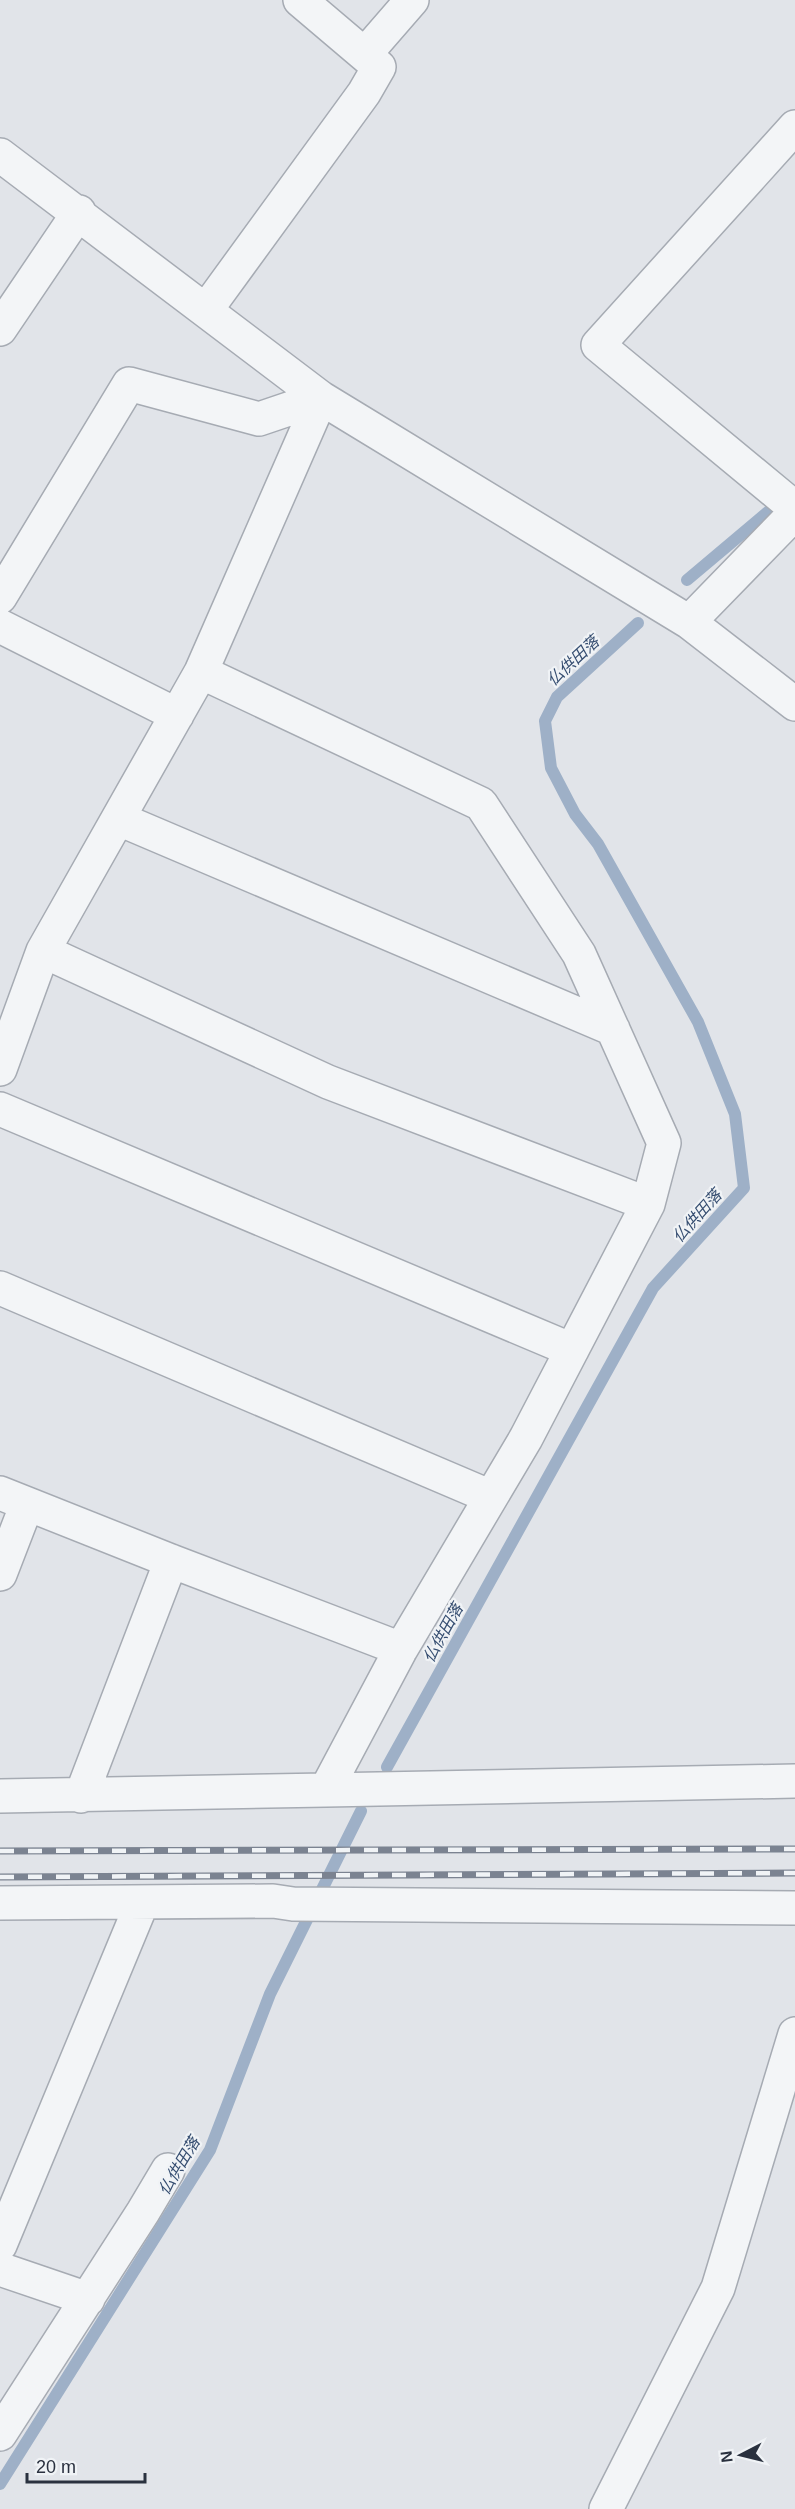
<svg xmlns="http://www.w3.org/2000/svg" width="795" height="2509" font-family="Helvetica,'Noto Sans JP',sans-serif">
	<rect width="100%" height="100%" fill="#e1e4e9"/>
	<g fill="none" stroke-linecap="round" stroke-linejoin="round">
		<path stroke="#9eb0c7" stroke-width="12" d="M687,580L769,511
			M387,1767L653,1288L744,1188L735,1114L698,1022L598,844L575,814L551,768L545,721L557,697L638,623
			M0,2484L210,2150L270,1994L361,1811"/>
		<defs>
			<path id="minor" d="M366,53L412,0
				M795,127L598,345L795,508
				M0,155L321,398L689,622L795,704
				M206,310L364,93L379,67L300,0
				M0,329L79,212
				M0,597L129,384L259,419L321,398
				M689,622L795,513
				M0,626L177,715
				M119,819L613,1029
				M43,951L328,1082L648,1204
				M0,1069L43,951L201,672L321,398
				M0,1109L572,1350
				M0,1288L491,1497
				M0,1493L171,1561L401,1649
				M0,1574L27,1504
				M326,1790L795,1781
				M0,1796L326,1790L401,1649L526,1438L648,1204L664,1143L579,954L481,804L201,672
				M81,1796L171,1561
				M0,1903L273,1901L293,1904L795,1908
				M0,2245L142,1903
				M0,2269L88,2299
				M0,2434L143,2212L168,2170
				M606,2509L718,2288L795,2034"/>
		</defs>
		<use href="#minor" stroke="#a6abb3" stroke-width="36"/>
		<use href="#minor" stroke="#f3f5f7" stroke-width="33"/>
		<defs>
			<path id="rail" d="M0,1851L795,1849
				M0,1877L795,1873"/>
		</defs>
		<use href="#rail" stroke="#7b8391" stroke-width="7"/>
		<use href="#rail" stroke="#f0f3f6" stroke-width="4.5" stroke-dasharray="14" stroke-linecap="butt"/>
	</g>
	<g text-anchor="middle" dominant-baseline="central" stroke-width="4.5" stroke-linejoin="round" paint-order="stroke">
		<g font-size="16" font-style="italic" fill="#364e71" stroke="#f0f3f6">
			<text transform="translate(573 661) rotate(-43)">仏供田落</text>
			<text transform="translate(697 1216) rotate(-48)">仏供田落</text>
			<text transform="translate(443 1633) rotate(-61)">仏供田落</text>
			<text transform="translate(179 2166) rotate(-59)">仏供田落</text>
		</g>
	</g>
	<g transform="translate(741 2455) rotate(263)" stroke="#f0f3f6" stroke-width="4.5" paint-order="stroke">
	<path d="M0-4.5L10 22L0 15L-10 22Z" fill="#2a313f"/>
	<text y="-9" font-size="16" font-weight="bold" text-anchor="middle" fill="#2a313f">N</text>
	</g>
	<path d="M27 2473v9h118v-9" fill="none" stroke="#2a313f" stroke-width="3"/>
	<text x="36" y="2473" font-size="18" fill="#2a313f" stroke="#f0f3f6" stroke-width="4.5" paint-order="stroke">20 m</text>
</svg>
